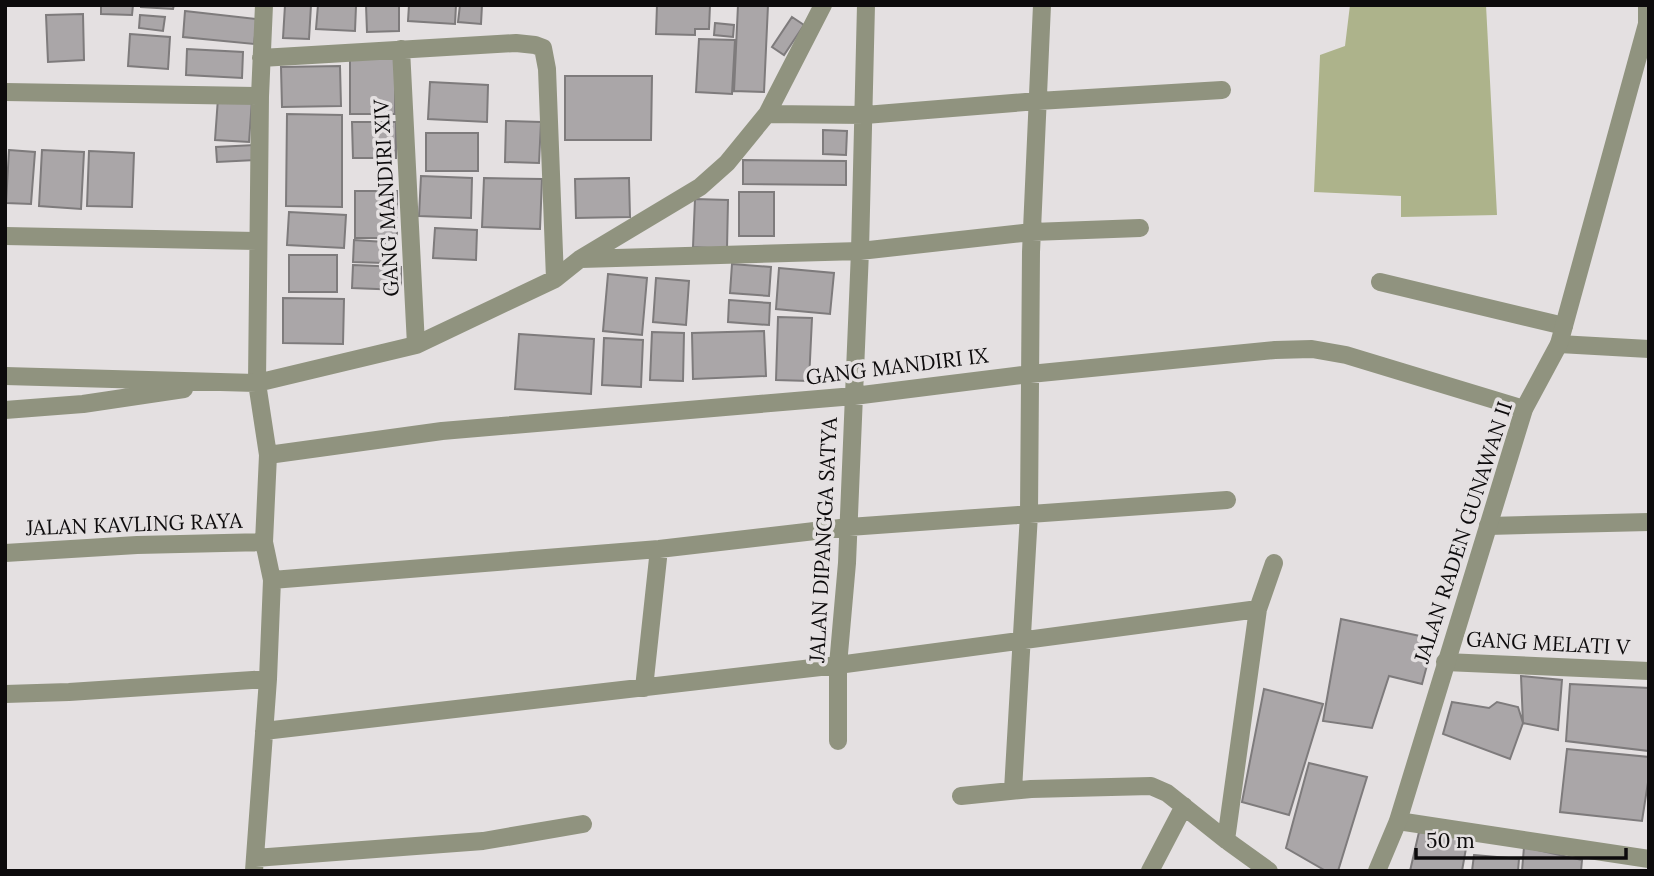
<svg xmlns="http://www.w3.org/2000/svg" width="1654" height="876" font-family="Lora,serif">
	<rect width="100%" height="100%" fill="#e4e0e1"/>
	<path fill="#adb38b" d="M1350,5H1486L1497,215L1401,217V196L1314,192L1320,55L1345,46Z"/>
	<path fill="#aaa6a8" stroke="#7e7b7c" stroke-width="2" d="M101,5H133L132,15L101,14Z
		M141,5H174L173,9L141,7Z
		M285,5H311L309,39L283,38Z
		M318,5L356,6L355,31L316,29Z
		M366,5H399V31L367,32Z
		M409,5H456L455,24L408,21Z
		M460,5H482L481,24L458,22Z
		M657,5H710L709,29H695V35L656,34Z
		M738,5H768L764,92L734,91Z
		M185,11L257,19L254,44L183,37Z
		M83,14L84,60L48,62L46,15Z
		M140,15L165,17L163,31L139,28Z
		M792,17L804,25L784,55L772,47Z
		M715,23L734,25L733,37L714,35Z
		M130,34L170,37L168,69L128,66Z
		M699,39L735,40L732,94L696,92Z
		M187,49L243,52L242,78L186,75Z
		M350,58H395V114H350Z
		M340,66L341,106L282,107L281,67Z
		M565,76H652L651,140H565Z
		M430,82L488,85L487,122L428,119Z
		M218,98L252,100L249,142L215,140Z
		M287,114L342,115V207L286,206Z
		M506,121L541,122L539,163L505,162Z
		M352,122H396V158H353Z
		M823,130L847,131L846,155L823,154Z
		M426,133H478V171H426Z
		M255,145L256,160L217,162L216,147Z
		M9,150L35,152L31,204L6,203Z
		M42,150L84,152L81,209L39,206Z
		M89,151L134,153L132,207L87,206Z
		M743,160L846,161V185L743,184Z
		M421,176L472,178L471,218L419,216Z
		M484,178L542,179L540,229L482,227Z
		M629,178L630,217L576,218L575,179Z
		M355,191H397V238H355Z
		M739,192H774V236H739Z
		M695,199L728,200L727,249L693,247Z
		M289,212L346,215L344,248L287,245Z
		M435,228L477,230L476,260L433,258Z
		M354,240L385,242L384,263L353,262Z
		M289,255H337V292H289Z
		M732,264L771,267L769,296L730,293Z
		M353,265L401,267V290L352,288Z
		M779,268L834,273L830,314L776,309Z
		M608,274L647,278L642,335L603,331Z
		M656,278L689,281L686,325L653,322Z
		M283,298L344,299L343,344L283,343Z
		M729,300L770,303L769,325L728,322Z
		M778,317L812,318L809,381L776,380Z
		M764,331L766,376L693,379L692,333Z
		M652,332L684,333L683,381L650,380Z
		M519,334L594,339L591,394L515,389Z
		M604,338L643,340L641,387L602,385Z
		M1341,619L1434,639L1422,684L1389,676L1372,728L1323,721Z
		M1521,676L1562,680L1558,730L1523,723Z
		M1570,684L1649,688V751L1566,741Z
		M1264,689L1323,704L1289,815L1242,802Z
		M1452,702L1489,708L1497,702L1518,707L1523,723L1510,759L1443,734Z
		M1567,749L1649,757V776L1642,821L1560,812Z
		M1309,763L1367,777L1338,871H1326L1286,848Z
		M1419,832L1468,837L1462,871H1410Z
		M1524,847L1582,860L1581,871H1522Z
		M1474,855L1519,859L1518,871H1472Z"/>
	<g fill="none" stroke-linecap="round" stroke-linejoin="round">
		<path stroke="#90937f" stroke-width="18" d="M401,49L416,345
			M261,58L516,43L535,45L543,48L547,69L555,279
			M5,92L260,96
			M767,114L865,115L1038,101L1222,90
			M5,236L257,241
			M581,259L860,251L1032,232L1140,228
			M1380,282L1564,326
			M1559,344L1649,349
			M5,376L257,383L416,345L555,279L580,259L700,187L727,163L767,114L823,5
			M5,410L83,404L184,389
			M268,455L442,431L854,396L1030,374L1275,350L1312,349L1346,355L1524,409
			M1488,526L1649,522
			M5,553L137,545L264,542
			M272,580L659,549L849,527L1227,500
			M1445,662L1649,671
			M644,688L659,549
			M5,694L69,692L268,679
			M264,731L838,665L1258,609
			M838,741V665L847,563L860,251L866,5
			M1013,790L1029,514L1031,252L1042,5
			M961,796L1031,789L1151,786L1167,793L1226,840L1269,871
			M1398,821L1649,859
			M1226,840L1258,609L1274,563
			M255,858L483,841L583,824
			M254,871L268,679L272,580L264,542L268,455L257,383L260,96L264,5
			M1150,871L1184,806"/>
		<path stroke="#90937f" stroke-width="18" d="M1377,871L1398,821L1524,409L1559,344L1647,24V5"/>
	</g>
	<g text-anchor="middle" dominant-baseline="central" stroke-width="7" stroke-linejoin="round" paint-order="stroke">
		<g font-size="21" fill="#0d0b0c" stroke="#e4e0e1">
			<text transform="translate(386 198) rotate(-93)">GANG MANDIRI XIV</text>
			<text transform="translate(897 366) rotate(-7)">GANG MANDIRI IX</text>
			<text transform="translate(134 524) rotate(-2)">JALAN KAVLING RAYA</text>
			<text transform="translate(1463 532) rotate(-72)">JALAN RADEN GUNAWAN II</text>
			<text transform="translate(823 540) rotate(-87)">JALAN DIPANGGA SATYA</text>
			<text transform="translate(1548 643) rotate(3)">GANG MELATI V</text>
		</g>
	</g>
	<rect width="1654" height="876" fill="none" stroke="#0d0b0c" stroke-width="14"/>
	<path d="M1416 848v10h210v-10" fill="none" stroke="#0d0b0c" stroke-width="3.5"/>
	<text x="1426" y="848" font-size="21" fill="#0d0b0c" stroke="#e4e0e1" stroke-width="5" paint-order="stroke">50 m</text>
</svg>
